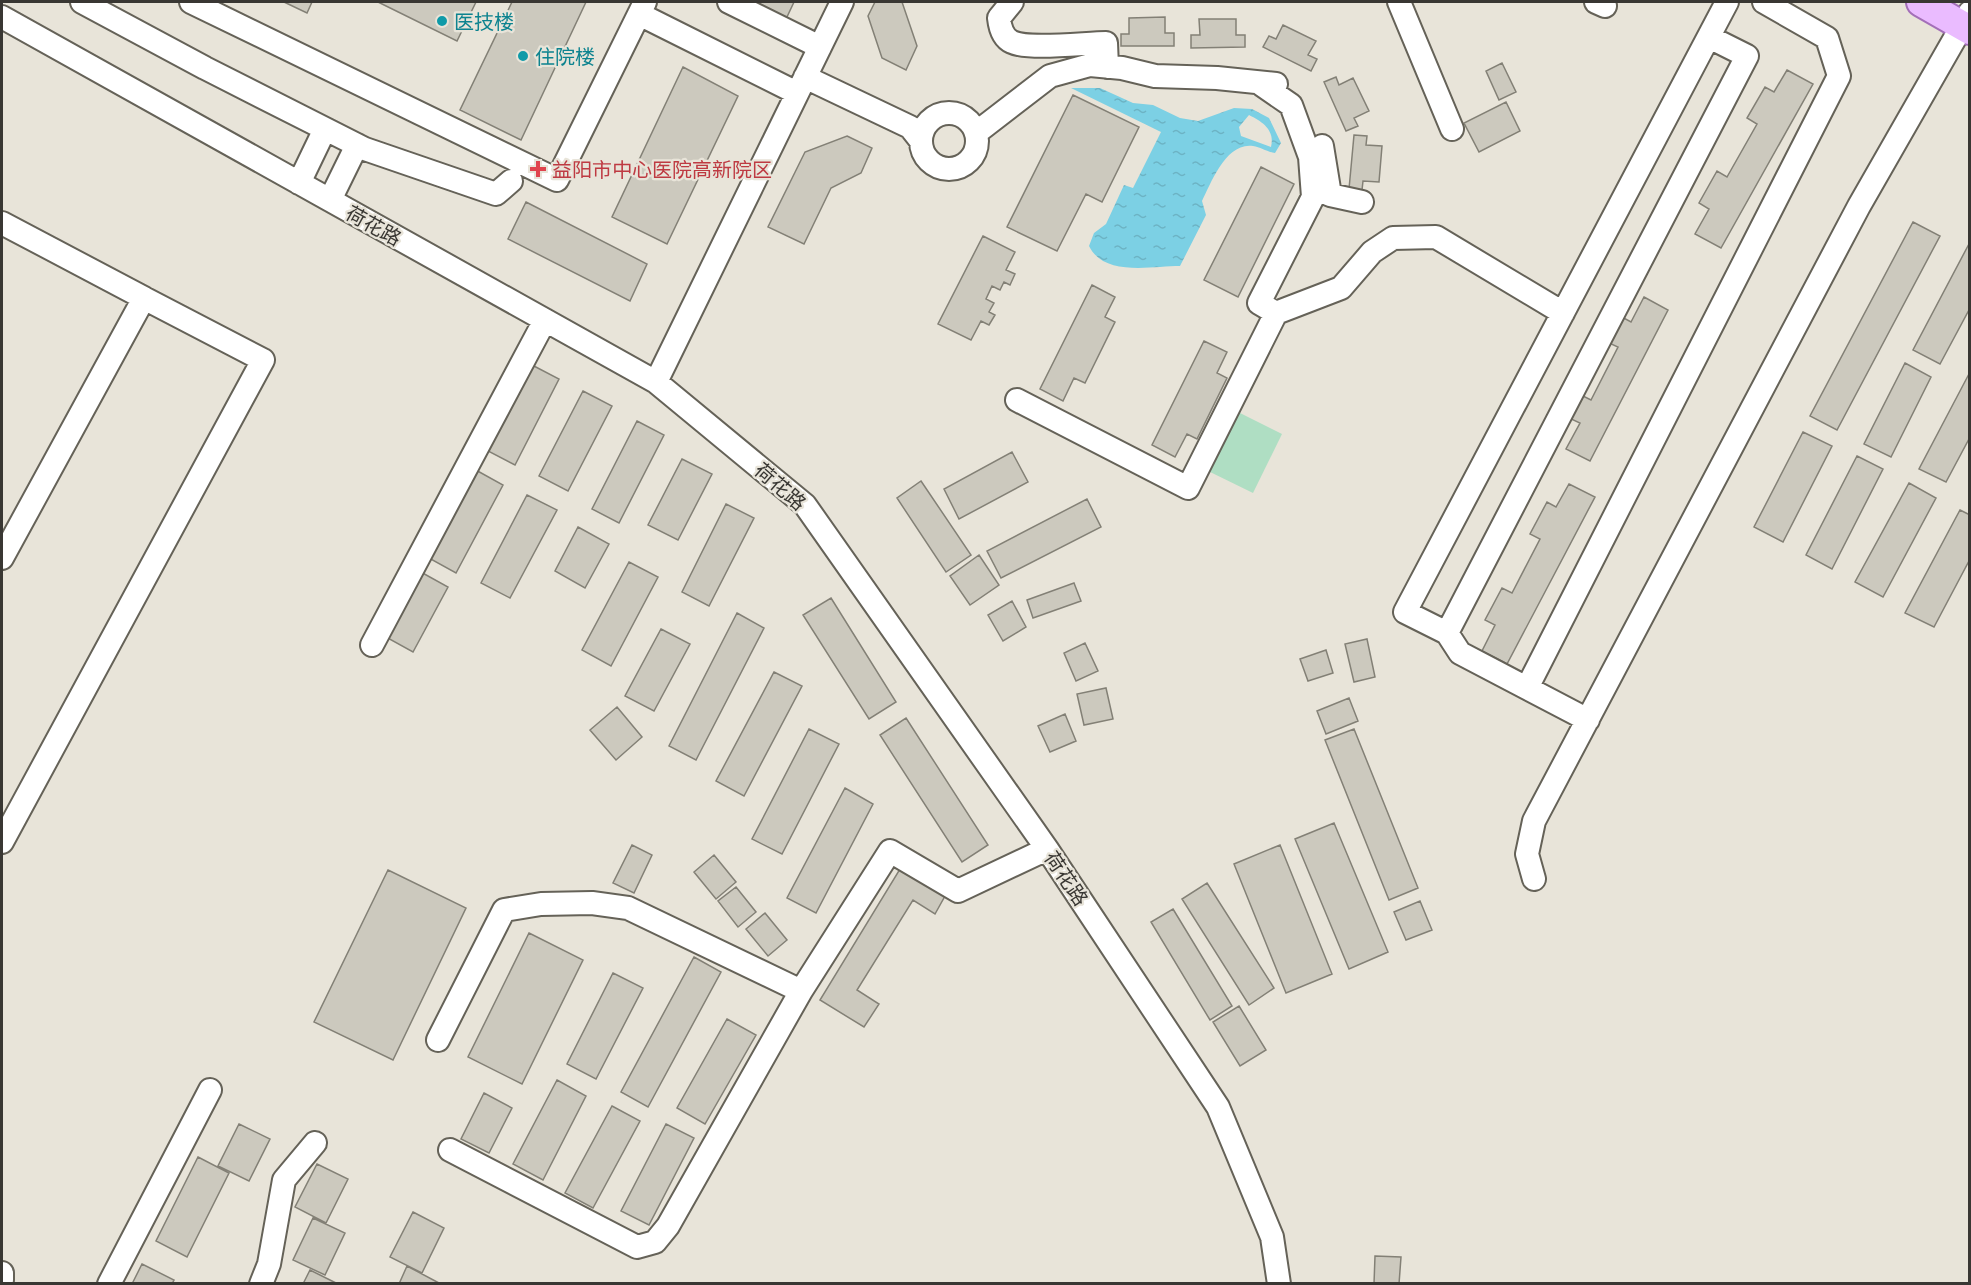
<svg xmlns="http://www.w3.org/2000/svg" width="1971" height="1285" font-family="'Exo 2','Noto Sans SC',sans-serif">
	<defs>
		<pattern id="water-ripples" width="26" height="14" patternUnits="userSpaceOnUse" patternTransform="scale(1.5)"><rect width="26" height="14" fill="#7cd0e4"/><path d="M2 4q2-2 4 0t4 0M15 11q2-2 4 0t4 0" fill="none" stroke="#6cb3c4"/></pattern>
	</defs>
	<rect width="100%" height="100%" fill="#e8e4d9"/>
	<path fill="#afdec3" d="M1236,411L1282,434L1253,493L1206,470Z"/>
	<path fill="url(#water-ripples)" fill-rule="evenodd" d="M1071,88H1100L1133,103L1153,105L1180,118L1198,121L1234,108L1252,109L1269,118L1281,143L1275,153C1267,152 1261,147 1253,146C1226,142 1211,183 1202,201L1206,215L1180,266C1151,266 1104,277 1089,246L1094,233L1106,224L1124,185L1133,188L1161,132ZM1249,115C1263,122 1275,130 1271,147L1241,136L1239,127Z"/>
	<path fill="#ccc9be" stroke="#838076" stroke-width="1.5" d="M284,2H312L307,13Z
		M378,2H476L457,41Z
		M512,2H586L521,140L460,110Z
		M760,2H794L786,19L758,5Z
		M875,2H902L917,46L906,70L882,58L868,16Z
		M1165,17V33H1174V46H1121V34H1129V18Z
		M1199,19H1236V35H1245V47L1191,48V35H1200Z
		M1283,25L1316,41L1308,55L1317,59L1311,71L1263,47L1269,36L1276,39Z
		M1502,63L1516,92L1499,100L1486,71Z
		M683,67L738,96L667,244L612,217Z
		M1787,70L1813,84L1721,248L1695,234L1709,209L1699,203L1717,171L1727,177L1757,124L1747,118L1765,87L1774,92Z
		M1336,77L1339,85L1353,78L1369,111L1354,118L1358,126L1346,131L1324,82Z
		M1073,95L1139,127L1102,202L1086,194L1057,251L1007,227Z
		M1506,102L1520,131L1479,152L1464,123Z
		M1354,135L1367,136L1366,145L1382,146L1379,182L1363,181L1362,190L1349,189Z
		M847,136L872,148L861,173L831,188L804,244L768,227L805,152Z
		M1261,167L1294,184L1238,297L1204,280Z
		M526,202L647,264L630,301L508,239Z
		M1913,222L1940,236L1837,430L1810,416Z
		M983,236L1015,252L1006,270L1015,274L1010,285L1004,282L1000,290L992,286L986,299L994,303L989,312L995,315L989,325L981,321L971,340L938,324Z
		M1970,242V308L1940,364L1913,350Z
		M1092,285L1115,297L1105,317L1115,322L1085,383L1074,378L1063,401L1040,389Z
		M1644,297L1668,310L1590,461L1566,449L1580,423L1569,418L1581,395L1591,400L1618,347L1609,343L1622,317L1631,322Z
		M1204,341L1227,352L1217,373L1227,378L1197,439L1187,434L1175,457L1152,445Z
		M1905,363L1931,377L1891,457L1864,444Z
		M532,365L559,379L515,465L488,451Z
		M1970,372V437L1946,482L1919,469Z
		M583,391L612,406L568,491L539,476Z
		M637,421L664,435L619,523L592,509Z
		M1803,432L1832,446L1783,542L1754,527Z
		M1012,452L1028,482L959,519L944,489Z
		M1857,456L1883,469L1832,569L1806,555Z
		M682,459L712,474L678,540L648,525Z
		M474,469L503,485L456,573L427,557Z
		M921,481L971,555L946,572L897,498Z
		M1909,483L1936,498L1883,597L1855,582Z
		M1569,484L1595,497L1507,664L1482,651L1495,625L1485,620L1502,588L1512,593L1540,539L1530,534L1547,502L1556,507Z
		M527,495L557,510L510,598L481,583Z
		M1087,499L1101,527L1001,578L987,551Z
		M726,504L754,518L709,606L682,592Z
		M1960,510L1970,515V559L1934,627L1905,613Z
		M578,527L609,544L585,588L555,571Z
		M979,555L999,585L970,605L950,576Z
		M629,562L658,577L611,666L582,650Z
		M419,571L448,587L413,652L384,636Z
		M1074,583L1081,601L1033,618L1027,600Z
		M831,598L896,702L869,719L803,615Z
		M1012,601L1026,627L1003,641L988,615Z
		M737,613L764,628L696,760L669,746Z
		M661,629L690,644L654,711L625,696Z
		M1367,639L1375,677L1354,682L1345,644Z
		M1085,643L1098,671L1076,681L1064,653Z
		M1326,650L1333,673L1308,681L1300,659Z
		M774,672L802,686L744,796L716,781Z
		M1106,688L1113,719L1084,725L1077,694Z
		M1349,698L1358,721L1326,734L1317,711Z
		M617,707L642,737L616,760L590,730Z
		M1065,714L1076,741L1050,752L1038,726Z
		M906,718L988,845L962,862L880,735Z
		M809,729L839,744L782,854L752,839Z
		M1354,729L1418,888L1389,900L1325,740Z
		M845,788L873,804L816,913L787,898Z
		M1334,823L1388,952L1349,969L1295,839Z
		M632,845L652,855L634,893L613,883Z
		M1280,845L1332,974L1286,993L1234,864Z
		M714,855L736,882L716,899L694,872Z
		M900,869L945,896L935,914L913,900L857,990L879,1004L864,1027L820,1000Z
		M388,870L466,908L393,1060L314,1022Z
		M1207,883L1274,988L1249,1005L1182,899Z
		M736,887L756,912L738,927L718,901Z
		M1420,901L1432,930L1406,940L1394,912Z
		M1173,909L1232,1006L1210,1020L1151,922Z
		M765,913L787,940L768,956L746,929Z
		M529,933L583,960L522,1084L468,1057Z
		M694,957L721,972L648,1107L621,1092Z
		M613,973L643,988L596,1079L567,1064Z
		M1239,1006L1266,1050L1240,1066L1213,1022Z
		M727,1019L756,1035L705,1124L677,1108Z
		M557,1080L586,1096L543,1180L513,1164Z
		M484,1093L512,1108L489,1153L461,1139Z
		M612,1106L640,1121L593,1208L565,1193Z
		M239,1124L270,1139L249,1181L218,1166Z
		M666,1124L694,1138L649,1225L621,1211Z
		M198,1157L229,1173L187,1257L156,1241Z
		M317,1164L348,1179L326,1223L295,1207Z
		M413,1212L444,1228L422,1273L390,1257Z
		M313,1218L345,1233L325,1275L293,1260Z
		M1375,1256L1401,1257L1399,1284H1374Z
		M142,1264L174,1280L172,1284H132Z
		M407,1266L439,1283V1284H399Z
		M310,1270L338,1284H303Z"/>
	<g fill="none" stroke-linecap="round" stroke-linejoin="round">
		<defs>
			<path id="minor" d="M82,2L205,68L365,149L496,194L511,181
				M191,2L557,180L645,2
				M729,2L820,47
				M1012,2L999,18C1000,27 1003,38 1012,42C1028,50 1086,43 1106,43L1107,67
				M1399,2L1452,129
				M1596,2L1605,6
				M639,14L797,93
				M2,17L656,382L805,505L1047,849L1218,1107L1272,1237L1279,1284
				M805,77L910,127L921,141
				M921 141a28 28 0 1 1 56 0a28 28 0 1 1-56 0Z
				M976,133L1050,76L1090,65L1122,68L1155,76L1217,78L1276,84
				M1322,146L1330,195L1362,202
				M299,183L325,129
				M330,200L357,145
				M2,223L144,298L2,558
				M1276,313L1341,288L1372,252L1393,238L1436,237L1563,313
				M656,382L842,2
				M1017,400L1188,488L1276,313L1259,303L1313,197L1310,157L1291,105L1262,85
				M1447,633L1747,56L1709,37
				M372,645L545,320
				M1527,688L1839,76L1827,38L1764,2
				M1588,720L1460,653L1447,633L1405,612L1727,2
				M2,842L263,360L138,295
				M1534,879L1527,854L1534,821L1859,206L1970,12
				M438,1040L504,910L541,904L592,903L628,908L801,991L890,851L958,891L1047,849
				M450,1150L637,1247L655,1242L668,1226L801,991
				M2,1273V1280
				M109,1284L210,1090
				M261,1284L269,1264L284,1180L315,1143"/>
			<path id="major" d="M1921,2L1970,30"/>
		</defs>
		<use href="#minor" stroke="#656258" stroke-width="26"/>
		<use href="#major" stroke="#a36fb8" stroke-width="32"/>
		<use href="#minor" stroke="#fff" stroke-width="22"/>
		<use href="#major" stroke="#eabbff" stroke-width="28"/>
	</g>
	<g fill="#0f9aa8" stroke="#e8e4d9" stroke-width="2">
		<circle cx="442" cy="21" r="6"/>
		<circle cx="523" cy="56" r="6"/>
	</g>
	<path fill="#e0444e" stroke="#e8e4d9" stroke-width="2" d="M535 160h6v6h6v6h-6v6h-6v-6h-6v-6h6z"/>
	<g text-anchor="middle" dominant-baseline="central" stroke-width="4.5" stroke-linejoin="round" paint-order="stroke">
		<g font-size="20" fill="#0d838f" stroke="#e8e4d9" text-anchor="start">
			<text x="454" y="21">医技楼</text>
			<text x="535" y="56">住院楼</text>
		</g>
		<g font-size="20" fill="#be3a42" stroke="#e8e4d9" text-anchor="start">
			<text x="552" y="169">益阳市中心医院高新院区</text>
		</g>
		<g font-size="20" fill="#393733" stroke="#e8e4d9">
			<text transform="translate(374 225) rotate(29)">荷花路</text>
			<text transform="translate(781 486) rotate(41)">荷花路</text>
			<text transform="translate(1067 878) rotate(56)">荷花路</text>
		</g>
	</g>
	<rect width="1971" height="1285" fill="none" stroke="#393733" stroke-width="6"/>
</svg>
